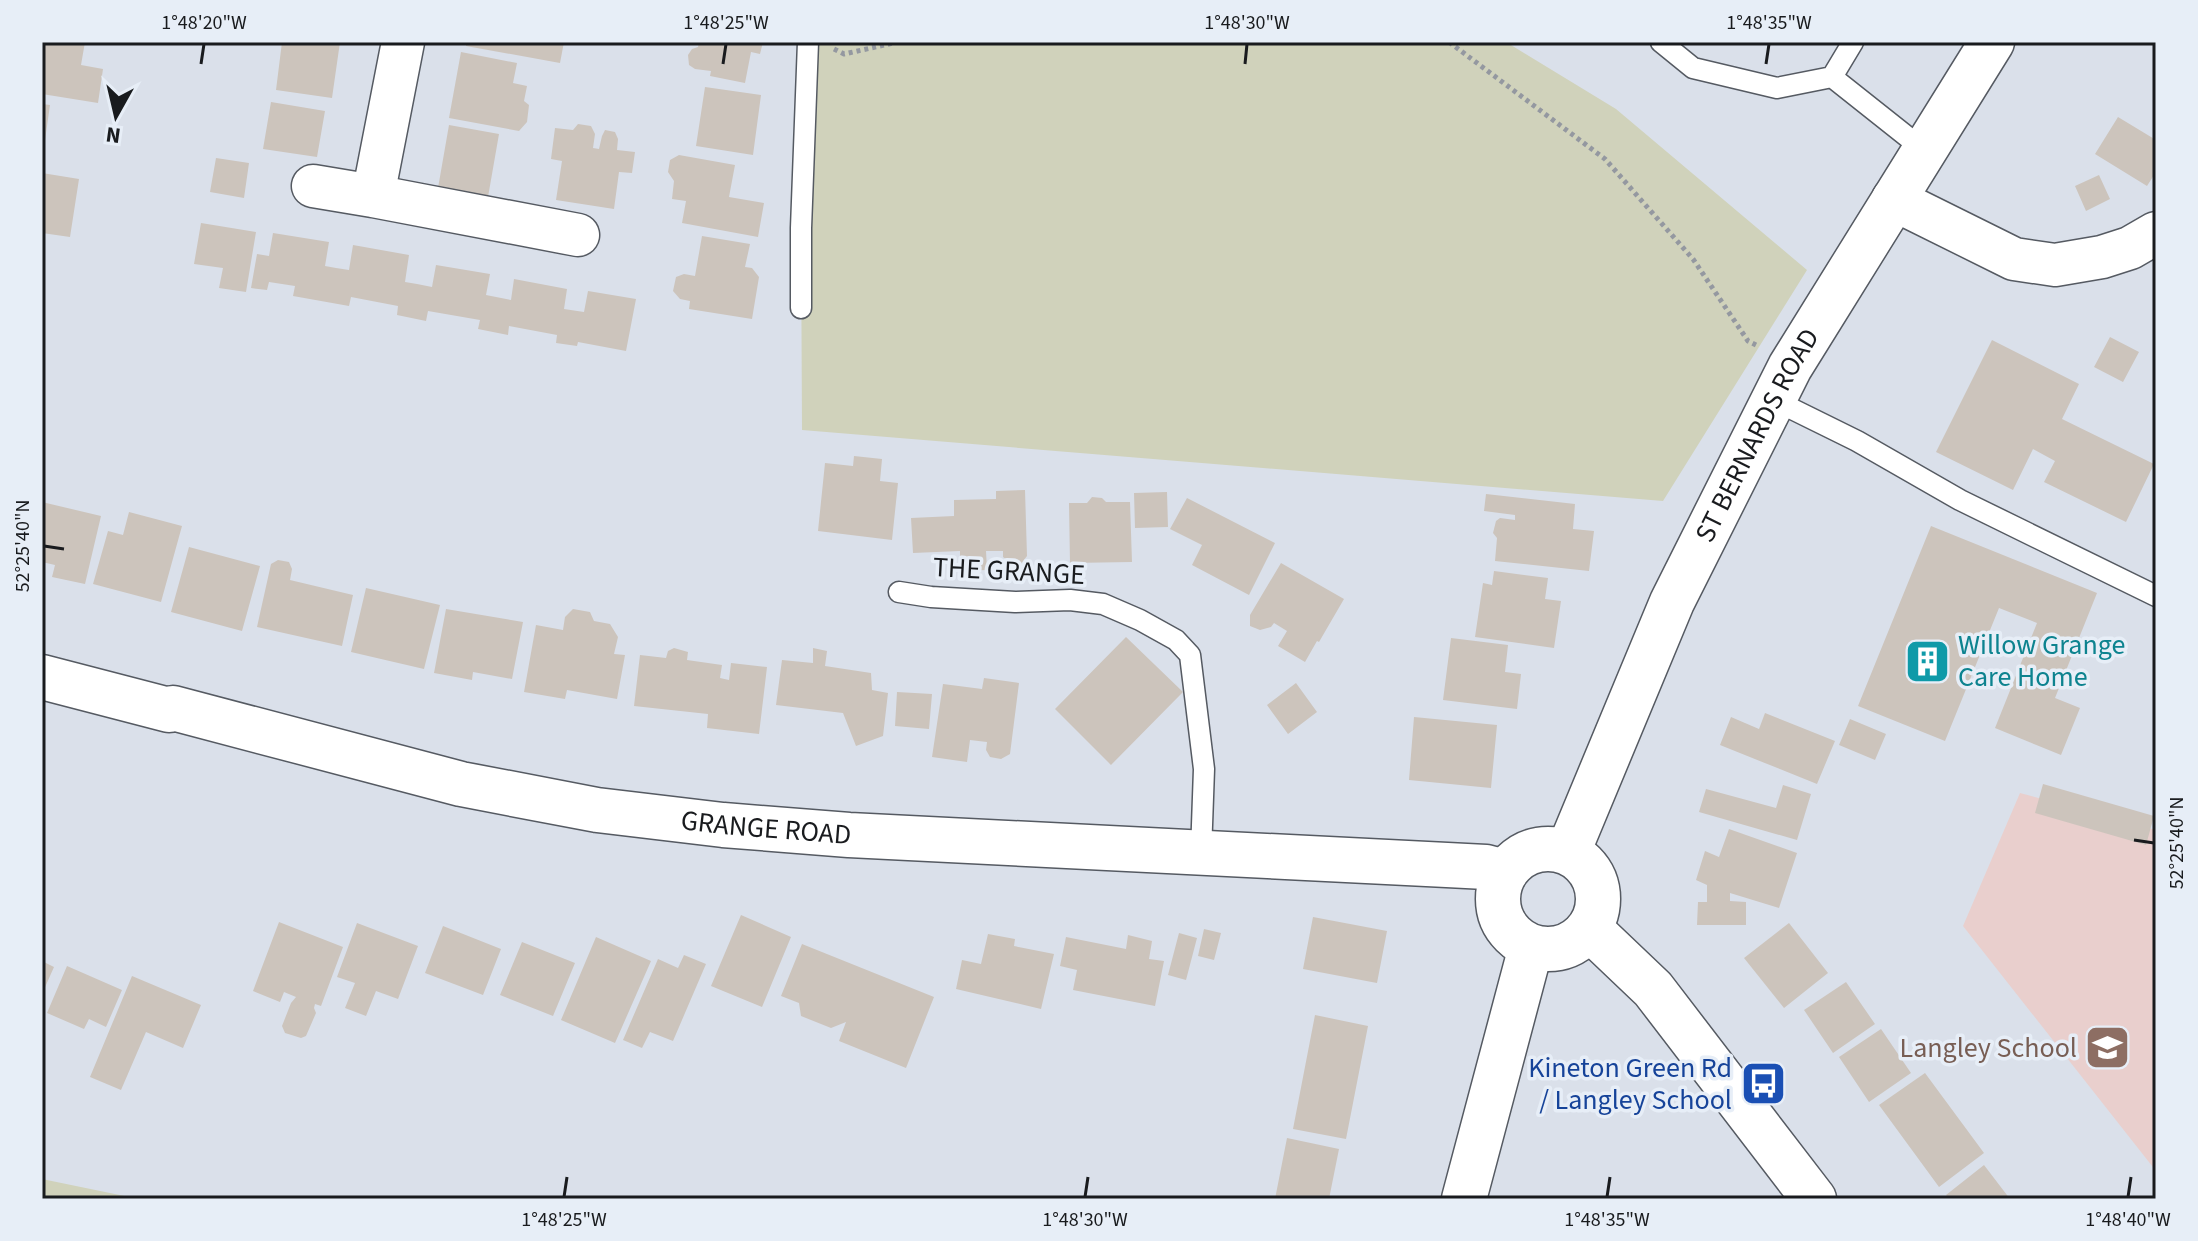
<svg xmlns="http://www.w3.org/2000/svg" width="2198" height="1241" font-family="'Source Sans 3',sans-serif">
	<rect width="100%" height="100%" fill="#dae0ea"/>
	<path fill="#e9cfcd" d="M2020,793L2156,830V1171L1963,926Z"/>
	<path fill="#d0d2bb" d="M808,42H1506L1616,109L1807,270L1663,501L802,430L801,228Z
		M42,1179L139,1199H42Z"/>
	<path fill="#ccc4bc" d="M42,42H85L81,65L103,69L98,103L42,94Z
		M282,42H340L332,98L276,90Z
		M466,42H564L560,63L466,46Z
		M699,42H763L760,54L751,52L745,83L710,76L711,71L695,69L689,65L688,55L692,49L698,47Z
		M461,52L517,63L513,83L527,86L524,101L529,105L527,122L519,131L449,118Z
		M705,87L761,95L753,155L696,146Z
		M271,102L325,111L317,157L263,149Z
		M42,104L50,105L44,147H42Z
		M2118,117L2156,140V172L2147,186L2095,154Z
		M578,124L591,126L595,134L593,148L599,149L602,136L605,130L615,132L618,139L617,150L635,152L632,173L619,172L614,209L556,200L562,161L551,159L555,128L573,130Z
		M449,125L499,134L488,197L438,188Z
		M679,155L735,165L729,197L764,203L758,237L682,223L686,201L672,199L674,181L668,172L670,160Z
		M216,158L249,163L244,198L210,192Z
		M42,173L79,179L70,237L42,233Z
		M2099,175L2110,199L2086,211L2075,186Z
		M201,223L256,232L246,292L219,288L223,268L194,264Z
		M273,233L329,242L325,266L336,268L349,270L353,245L409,255L405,282L417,284L432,287L436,265L490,274L486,295L511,300L514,279L567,289L564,309L584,312L588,291L636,299L626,351L578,342L577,346L556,343L557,335L509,326L508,335L478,329L480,320L428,311L426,321L397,315L398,306L351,297L349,306L293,296L295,286L269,282L267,290L251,288L257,254L269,256Z
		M702,236L750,244L745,267L752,268L759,277L752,319L689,309L690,301L680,299L673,291L676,277L684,274L695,276Z
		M2110,337L2139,352L2123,382L2094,367Z
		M1992,340L2079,384L2062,419L2154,464L2126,522L2044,482L2055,461L2033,449L2013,490L1936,452Z
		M854,456L882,459L880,481L898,483L892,540L818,531L825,463L853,466Z
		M1025,490L1027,556L1020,565L1011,563L1003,557V551H986L987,570L960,571V551L913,553L911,518L954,516V500L996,499V491Z
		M1167,492L1168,527L1135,528L1134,493Z
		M1486,494L1575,504L1573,529L1594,531L1589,571L1495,561L1497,538L1493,533L1496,521L1500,518L1515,520V515L1484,511Z
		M1092,497L1102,498L1106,502H1130L1132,562L1070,563L1069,503H1087Z
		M1187,498L1275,543L1249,595L1192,565L1202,545L1170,529Z
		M42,502L101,516L85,584L52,577L55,565L42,562Z
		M129,512L182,526L161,602L93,584L108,531L123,535Z
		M1931,526L2097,593L2055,698L2080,708L2061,755L1995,728L2037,623L1999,608L1945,741L1858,706Z
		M189,547L260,566L242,631L171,612Z
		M278,560L289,562L292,569L290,580L353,595L342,646L257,627L271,564Z
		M1281,563L1344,599L1319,642L1317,641L1305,662L1278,646L1287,631L1274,623L1271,627L1260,630L1250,626V615Z
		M1494,571L1548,578L1545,599L1561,601L1554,648L1475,637L1483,583L1492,585Z
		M366,588L440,605L424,669L351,652Z
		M446,609L523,622L512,679L473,672L472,680L434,673Z
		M573,609L590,612L594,621L610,624L618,637L614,654L625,655L617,699L567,690L565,699L524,692L536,625L563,630L565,617Z
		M1126,637L1183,692L1111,765L1055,709Z
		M1451,638L1508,645L1505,672L1521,674L1517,709L1443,700Z
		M674,648L688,652L687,660L722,665L720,678L729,680L731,663L767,667L759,734L707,728L708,714L634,706L640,655L666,658L668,651Z
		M813,648L827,651L825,666L871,673L872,690L888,693L883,736L856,746L843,713L776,705L782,660L813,663Z
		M984,678L1019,683L1010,754L1001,759L990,757L986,750L987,742L970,740L967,762L932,757L943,684L982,689Z
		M1296,683L1317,712L1288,734L1267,705Z
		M897,692L932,694L929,729L895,726Z
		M1765,713L1835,741L1817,784L1720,745L1731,717L1759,729Z
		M1414,717L1497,725L1491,788L1409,780Z
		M1850,719L1886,734L1875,760L1839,745Z
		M2043,784L2154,816L2146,845L2035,813Z
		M1783,785L1811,794L1797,840L1699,812L1706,789L1776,808Z
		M1729,829L1797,853L1779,908L1730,893V901L1746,902V925H1697L1698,902H1707V885L1696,880L1705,851L1719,857Z
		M741,915L791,937L762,1007L711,986Z
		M1313,917L1387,931L1377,983L1303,969Z
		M279,922L343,947L321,1006L315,1004L314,1008L316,1013L306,1036L301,1038L285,1033L282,1026L291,1003L296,997L284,992L280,1002L253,991Z
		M357,923L418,946L398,999L376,991L366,1016L345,1008L355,983L337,977Z
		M1789,923L1828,973L1784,1008L1744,958Z
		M443,926L501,949L483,995L425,973Z
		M1204,929L1221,933L1214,960L1198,956Z
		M1179,933L1197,938L1186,980L1168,975Z
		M988,934L1015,939L1014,946L1054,954L1041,1009L956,989L962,960L981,964Z
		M1128,935L1152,941L1149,959L1164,961L1155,1006L1073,990L1077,970L1060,966L1066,937L1126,949Z
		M596,937L651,961L615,1043L561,1020Z
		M522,942L575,963L553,1016L500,995Z
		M802,944L934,997L906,1068L839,1041L846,1022L831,1028L801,1016L799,1003L781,996Z
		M684,955L706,964L673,1041L650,1032L642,1048L623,1040L658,959L678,968Z
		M42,961L54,967L42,994Z
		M67,966L122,990L106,1027L89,1019L84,1029L47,1013Z
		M132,976L201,1005L183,1048L146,1032L121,1090L90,1077Z
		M1846,982L1875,1024L1833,1053L1804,1010Z
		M1315,1015L1368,1026L1346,1139L1293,1129Z
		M1881,1029L1911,1073L1869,1102L1839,1057Z
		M1925,1073L1984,1153L1939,1187L1879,1105Z
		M1287,1138L1339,1149L1329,1199H1275Z
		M1984,1165L2010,1199H1949L1946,1195Z"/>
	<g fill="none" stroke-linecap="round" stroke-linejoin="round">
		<defs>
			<path id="lane" d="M1661,42L1693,68L1777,88L1832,77
				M1853,42L1832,77L1924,150
				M801,308V228L808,42
				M1774,400L1857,441L1960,500L2156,596
				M899,592L931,597L1015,602L1070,600L1103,604L1140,620L1176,640L1190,655L1204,769L1201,853"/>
			<path id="street" d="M403,42L373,196L578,235
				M313,186L373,196
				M1893,199L2014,259L2055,265L2102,257L2130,248L2156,233"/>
			<g id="secondary">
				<path id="s1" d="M42,677L169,710L173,708L461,784L597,810L723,825L849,835L1447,865L1486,867L1505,872"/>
				<circle cx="1548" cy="899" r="50"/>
				<path id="s2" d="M1568,852L1672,602L1790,367L1992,42"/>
				<path d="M1590,929L1653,989L1814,1199"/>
				<path d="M1464,1199L1531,947"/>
			</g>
		</defs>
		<use href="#lane" stroke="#555a62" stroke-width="23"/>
		<use href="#street" stroke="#555a62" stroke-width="45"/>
		<use href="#secondary" stroke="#555a62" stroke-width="47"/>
		<path stroke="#9498a0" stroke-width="5" stroke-dasharray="4 4" stroke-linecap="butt" d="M1449,42L1605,159L1693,259L1748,341L1756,345
			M834,49L844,54L898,42"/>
		<use href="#lane" stroke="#fff" stroke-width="20"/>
		<use href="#street" stroke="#fff" stroke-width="42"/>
		<use href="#secondary" stroke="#fff" stroke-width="44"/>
	</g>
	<path fill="none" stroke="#191b1e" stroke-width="3" d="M201,64L204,44M723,64L726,44M1245,64L1247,44M1766,64L1769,44M44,546L64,549M2134,840L2154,843M564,1197L567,1177M1085,1197L1088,1177M1607,1197L1610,1177M2128,1197L2131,1177"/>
	<defs>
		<symbol id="building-square" viewBox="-11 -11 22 22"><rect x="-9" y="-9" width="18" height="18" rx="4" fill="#0f9aa8" stroke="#e7eef7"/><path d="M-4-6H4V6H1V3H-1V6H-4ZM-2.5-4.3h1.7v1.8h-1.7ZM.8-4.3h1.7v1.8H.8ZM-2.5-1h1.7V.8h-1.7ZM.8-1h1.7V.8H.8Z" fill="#fff"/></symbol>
		<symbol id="school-square" viewBox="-11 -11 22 22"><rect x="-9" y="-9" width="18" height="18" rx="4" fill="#8d6e63" stroke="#e7eef7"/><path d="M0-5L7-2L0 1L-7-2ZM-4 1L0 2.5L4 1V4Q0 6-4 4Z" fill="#fff"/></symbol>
		<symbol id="bus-square" viewBox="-11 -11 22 22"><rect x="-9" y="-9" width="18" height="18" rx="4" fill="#1a4fb4" stroke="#e7eef7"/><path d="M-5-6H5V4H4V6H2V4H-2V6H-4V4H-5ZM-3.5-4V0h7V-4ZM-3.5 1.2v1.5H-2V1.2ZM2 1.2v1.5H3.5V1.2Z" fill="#fff"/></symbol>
	</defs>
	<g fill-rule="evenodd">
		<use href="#building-square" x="1902" y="636" width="51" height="51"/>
		<use href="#school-square" x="2082" y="1022" width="51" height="51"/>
		<use href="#bus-square" x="1738" y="1058" width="51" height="51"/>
	</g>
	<g text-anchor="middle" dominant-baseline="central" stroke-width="7" stroke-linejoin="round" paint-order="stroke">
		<g font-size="28" fill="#191b1e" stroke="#e7eef7">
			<text stroke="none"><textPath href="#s2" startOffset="458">ST BERNARDS ROAD</textPath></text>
			<text transform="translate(1009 571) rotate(3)">THE GRANGE</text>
			<text stroke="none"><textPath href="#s1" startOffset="742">GRANGE ROAD</textPath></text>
		</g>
		<g font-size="28" fill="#0d838f" stroke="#e7eef7" text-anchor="start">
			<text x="1958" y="645">Willow Grange<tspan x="1958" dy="32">Care Home</tspan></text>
		</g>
		<g font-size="28" fill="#785e54" stroke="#e7eef7" text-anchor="end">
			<text x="2077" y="1048">Langley School</text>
		</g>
		<g font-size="28" fill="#164399" stroke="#e7eef7" text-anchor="end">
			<text x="1732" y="1068">Kineton Green Rd<tspan x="1732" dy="32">/ Langley School</tspan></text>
		</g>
	</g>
	<rect width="2198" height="1241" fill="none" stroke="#e7eef7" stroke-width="88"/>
	<g transform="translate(116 116) rotate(188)" stroke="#e7eef7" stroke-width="6" paint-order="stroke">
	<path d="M0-6L14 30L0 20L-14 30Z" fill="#191b1e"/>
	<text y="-12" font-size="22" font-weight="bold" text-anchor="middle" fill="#191b1e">N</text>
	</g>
	<rect x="44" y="44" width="2110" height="1153" fill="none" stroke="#191b1e" stroke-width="3"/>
	<g font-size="20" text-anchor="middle" fill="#191b1e">
		<text x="204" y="29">1°48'20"W</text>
		<text x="726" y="29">1°48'25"W</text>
		<text x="1247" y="29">1°48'30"W</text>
		<text x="1769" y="29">1°48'35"W</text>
		<text transform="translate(22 546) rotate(-90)" y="7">52°25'40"N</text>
		<text transform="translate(2176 843) rotate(-90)" y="7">52°25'40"N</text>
		<text x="564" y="1226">1°48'25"W</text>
		<text x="1085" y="1226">1°48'30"W</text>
		<text x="1607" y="1226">1°48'35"W</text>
		<text x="2128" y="1226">1°48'40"W</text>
	</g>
</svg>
